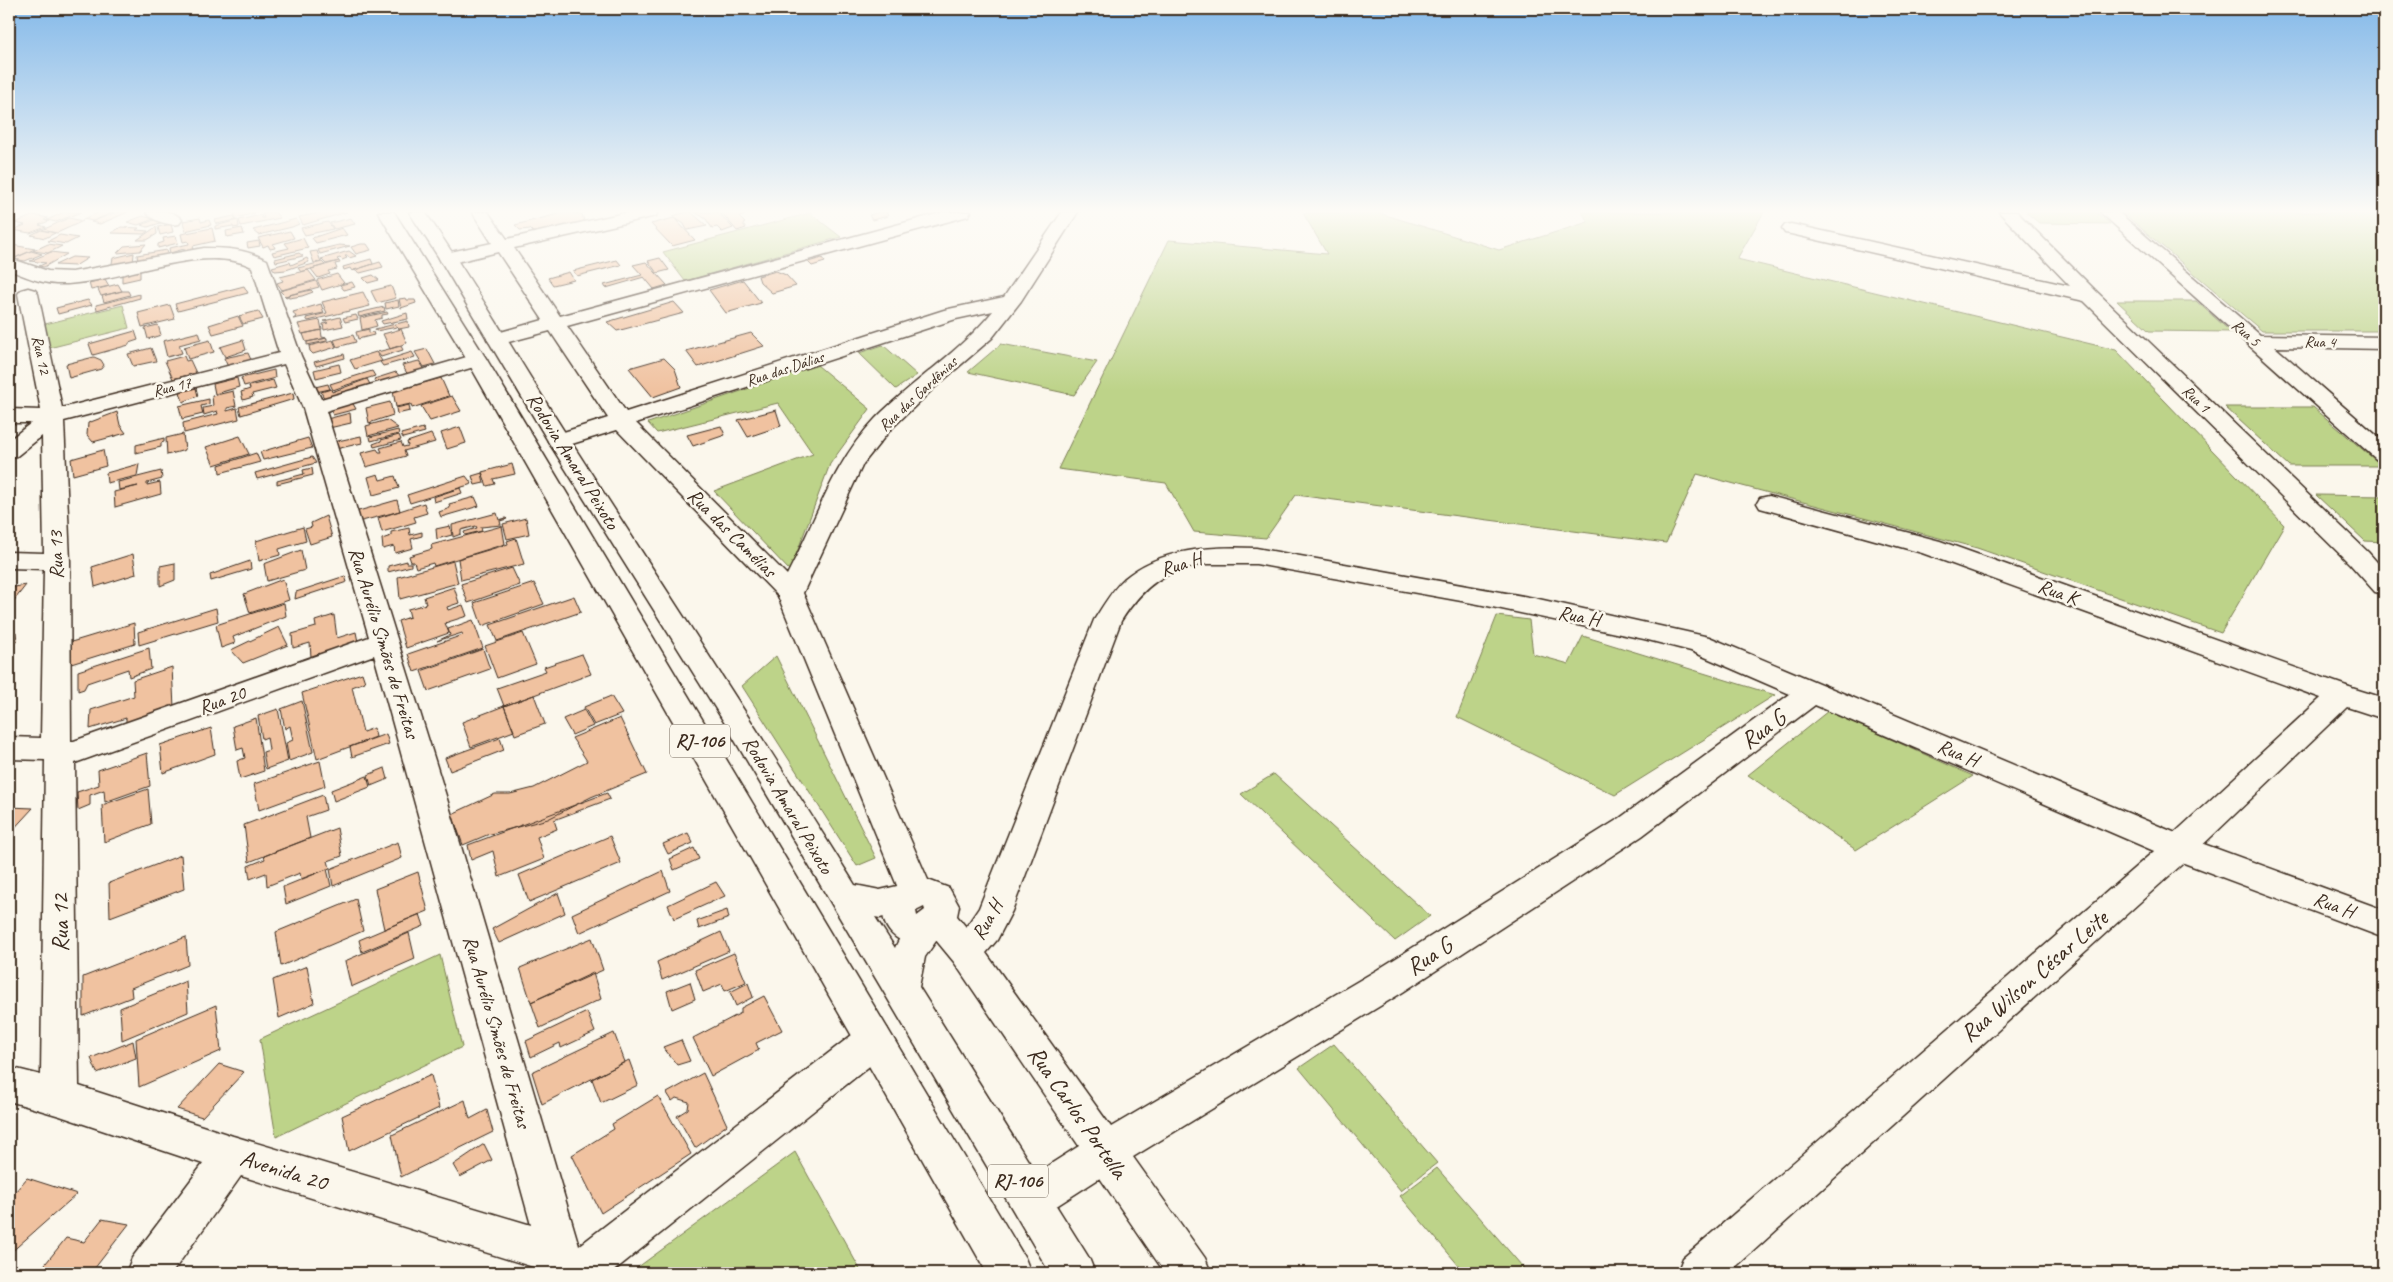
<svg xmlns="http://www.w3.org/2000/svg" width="2393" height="1282" font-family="Caveat,sans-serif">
	<rect width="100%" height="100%" fill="#fbf7ec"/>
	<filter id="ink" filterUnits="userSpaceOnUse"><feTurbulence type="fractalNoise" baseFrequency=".02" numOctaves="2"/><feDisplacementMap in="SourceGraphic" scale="10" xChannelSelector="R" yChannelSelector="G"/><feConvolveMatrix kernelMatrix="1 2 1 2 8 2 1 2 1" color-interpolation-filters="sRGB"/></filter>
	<g filter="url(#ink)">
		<path fill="#bdd389" stroke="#7c7e54" d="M1376,212L1499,250L1588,222L1582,212H1764L1737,259L2116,350L2284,525L2221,633L1977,548L1697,474L1666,543L1296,495L1266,538L1194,532L1166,483L1058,469L1169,240L1327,254L1303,213Z
			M2026,212H2096L2110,224L2039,223Z
			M2122,212H2384V331H2262Z
			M810,213L841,237L685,281L663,252Z
			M2117,301H2196L2231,332L2149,331Z
			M123,305L129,328L41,350L37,326Z
			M1001,344L1097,362L1074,395L968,372Z
			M883,345L917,375L896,389L859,353Z
			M817,365L870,409L830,464L790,571L714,491L813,454L778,403L657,433L648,423Z
			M2225,407H2313L2382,466H2289Z
			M2316,495L2384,496V542L2365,541Z
			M1497,616L1529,620L1533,654L1569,664L1583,636L1775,695L1615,795L1457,717Z
			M776,656L876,858L857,866L742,686Z
			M1828,711L1973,776L1856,850L1748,775Z
			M1274,774L1430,916L1395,941L1241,794Z
			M440,955L462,1047L276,1137L260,1039Z
			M1334,1044L1437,1163L1401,1191L1299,1068Z
			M795,1152L862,1273H630Z
			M1437,1168L1528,1273H1465L1400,1196Z"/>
		<path fill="#f0c2a0" stroke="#3b2a1e" d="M64,212H81L56,222L47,220Z
			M100,212H114L93,221L83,219Z
			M116,212H128L100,224L91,222Z
			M233,212H254L255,213L236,218Z
			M262,212H275L280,218L241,226L239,220L261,215L262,218H264Z
			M324,212H347L303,225L299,217Z
			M566,212L582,214L584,221L546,231L533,232L530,229L520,230L515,225Z
			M687,212H691L707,226L687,230L684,224L672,216Z
			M695,212H718L733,228L722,232L717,227L712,228L706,219Z
			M721,212H743L745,215L739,217L745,223L743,224L746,228L737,231Z
			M880,212H886L888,216L872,220L869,215Z
			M34,215L48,218L44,220L49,221L39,225L46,227L30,233L13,230L25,225L15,223Z
			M143,216L153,219L138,225L127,222Z
			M234,216L236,220L216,224L215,220Z
			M162,217L169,220L148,227L141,225Z
			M69,218L83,221L57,233L42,230Z
			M200,218L201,222L209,220L211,225L185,231L183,221Z
			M351,218L355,224L334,229L330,223Z
			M674,218L695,240L672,246L651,224Z
			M296,219L299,224L292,227L259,235L253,230Z
			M238,220L239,227L233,228V226L215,229V226Z
			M328,222L333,229L305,235L301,228Z
			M171,224L173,232L160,235L158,227Z
			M121,227L139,228L136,230L148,231L144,234L111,233Z
			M156,227L157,234L147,240H137Z
			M212,228L215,241L193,246L194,250L184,252V249L170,253L169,248L189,244L188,241L183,242L181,234Z
			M242,228L244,234L227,237L226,231Z
			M342,228L347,235L316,243L312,238Z
			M41,230L55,233L45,238L31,235Z
			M290,231L294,238L273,244L275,248L270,249L268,245L263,247L258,238Z
			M60,235L78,238L66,244L48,241Z
			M176,236L178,243L158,248V244L164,242L163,238Z
			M303,238L308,248L274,256L272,252L289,248L285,243Z
			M259,241L260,246L248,248L247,243Z
			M48,244L62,246L48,253L33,251Z
			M146,244L140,251L117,253L124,246Z
			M361,244H367L371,250L356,254L351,247Z
			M12,245L35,249L12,259H9V246Z
			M339,245L350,246L320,254L318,250Z
			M167,250L168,255L138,262L137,255Z
			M31,251L42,254L25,261L13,259Z
			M317,251L321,262L314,263L310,252Z
			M349,251L356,256L349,258L348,256H345L347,258L342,260L340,258L337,259L339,261L326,264L321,259Z
			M51,252L67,254L44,267L39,266L46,263L30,261Z
			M134,253L133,265L111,269L113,258Z
			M299,253L303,256L276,262L275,259Z
			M72,257L88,258L75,266L55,265Z
			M307,258L309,262L286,270L275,271L272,267L290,262L291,265Z
			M660,258L669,270L657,273L648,261Z
			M822,258L825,262L812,266L808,262Z
			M371,259L373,264L352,271L350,268L344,270L343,267Z
			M617,260L621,265L577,276L573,271Z
			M339,261L340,263L335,264L337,269L328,271L330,274L318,278L311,269Z
			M322,262L325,265L301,272L298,268Z
			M380,262L383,267L360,273L354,270Z
			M646,262L667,285L654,289L644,277L606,288L604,285L642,275L633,265Z
			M140,270V278L122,282V274Z
			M308,270L316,280L282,290L277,283L283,281L280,277Z
			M776,271L786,275L796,286L772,293L760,282L758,276Z
			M569,272L574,280L553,285L548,278Z
			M337,274L344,283L322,290L317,280Z
			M373,275L379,280L368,283L363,278Z
			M105,279L109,286L91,290L89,283Z
			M743,280L761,303L726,313L709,290Z
			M316,281L319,287L285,296L280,291Z
			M352,282L355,287L344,290L340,285Z
			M118,284L122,291L101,296L98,289Z
			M244,286L248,293L178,311L175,304Z
			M391,286L396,298L377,303L371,291Z
			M311,290L313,292L302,296L289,298L285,296Z
			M122,291H128L130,295L104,302L102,296Z
			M363,292L370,306L308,321L306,318L327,313L322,302Z
			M140,294V298L97,310L96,305Z
			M406,298L407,300H415L416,303L401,308L399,299Z
			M88,300L92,305L58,314L56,308Z
			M398,300L399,306L386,309L385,303Z
			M674,302L684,313L617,331L607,322Z
			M321,304L324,313L293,319L296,317L293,312Z
			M170,305L175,319L142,327L138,313Z
			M384,307L385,311L359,317L358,313Z
			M258,311L263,319L243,324L239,316Z
			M387,312L388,314L382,315V318L375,320L377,326L362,330L360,318Z
			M407,313L408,319L383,324L381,321Z
			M356,315L358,319L345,322L343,318Z
			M238,316L243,326L213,334L209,325Z
			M340,317L343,326L324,330L323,324L328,323L324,321Z
			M320,320L322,330L302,334L298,324Z
			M408,321L409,327L399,329L397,327L376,331L375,329Z
			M158,325L161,335L148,339L145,328Z
			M369,329V333L373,332L374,335L358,339L356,332Z
			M401,329L407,343L390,349L383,334Z
			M321,330L322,337L327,338L306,342L303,334Z
			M135,331L138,340L129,343V345L93,355L89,344Z
			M199,332L201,339L179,345L182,353L167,357L163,341Z
			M751,333L764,346L698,367L686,351Z
			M353,335L356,342L337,347L334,340Z
			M327,338V341L307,345V342Z
			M210,340L214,352L188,359L184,347Z
			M243,340L246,350L225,357L220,347Z
			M333,340L336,347L313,354L310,351L309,346Z
			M401,346L403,350L381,357L377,352Z
			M151,348L156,361L133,366L128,354Z
			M427,349L435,364L424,367L415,352Z
			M376,352L382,361L355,369L350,360Z
			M412,352L415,357L383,366L380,362Z
			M248,353L251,360L228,367L224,358Z
			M344,354L345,358L316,366L314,362Z
			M184,356L186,361L190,360L196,373L173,379L165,361Z
			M94,357L101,360L104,365L101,369L69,378L66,364Z
			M664,358L675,369L681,387L653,397L629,368Z
			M419,361L426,371L408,375L402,365Z
			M339,364L341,372L316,378L314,370Z
			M274,370L275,378L244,386L241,378Z
			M372,371L375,376L347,385L333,390L330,384Z
			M396,372L401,378L379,385L374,379Z
			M237,378L239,387L215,394L213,384Z
			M441,378L449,396L412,408L411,404L396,407L393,391Z
			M367,379L372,388L326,402L321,392L331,389L332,392Z
			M273,380L276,388L252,394L253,397L243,400L241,392L250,389L249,386Z
			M328,384L330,389L316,392L315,387Z
			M196,388L198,396L183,402L180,392Z
			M233,391L236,406L227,408V411L237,408L239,419L184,433L183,423L218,414L217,411L204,415L203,408L213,406L212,396Z
			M293,393L294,399L241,415L239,407Z
			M452,396L461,411L430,421L421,406Z
			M209,399V404L201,406L203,414L182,419L179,406Z
			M352,402L356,409L333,415L330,409Z
			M390,402L393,415L369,423L366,408Z
			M409,405L410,411L397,414L396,408Z
			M776,410L781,426L748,437L738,420Z
			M117,412L120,425L126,433L93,442L87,435L88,423Z
			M350,413L351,423L329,428L327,419Z
			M387,420L398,428L368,436L366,426Z
			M721,426L725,435L693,446L687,435Z
			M460,427L466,443L447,449L441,433Z
			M423,428L425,432L403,438L401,434Z
			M398,430L399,434L371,441L370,437Z
			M183,434L185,450L167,455L166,438Z
			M431,434L435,442L404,451L406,456L366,467L361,453L377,449L379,452H382L380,448L401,442L403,447L408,446L407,442Z
			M399,435L401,440L374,447L373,444L381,441V440Z
			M240,436L249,454L214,465L206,447Z
			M361,436L362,443L336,449L333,442Z
			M164,438V442L161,443V447L136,453V445Z
			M308,438L312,448L263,460L260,452Z
			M103,450L106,466L73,475L71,459Z
			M256,453L260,462L220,473L219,465Z
			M312,457L316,463L257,479L255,473Z
			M139,464L137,476L107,483L106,473Z
			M512,464L515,474L493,479L495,484L487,486L482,472Z
			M312,468L313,475L277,484V481L304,474L303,470Z
			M161,471L162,479L147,483V485L160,482L161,494L115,507L114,492L138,486L119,490L118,482Z
			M482,473L484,483L475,485L472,476Z
			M378,474L380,480L395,476L399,488L373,495L368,477Z
			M466,476L472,484L410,503L407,495Z
			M460,488L462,493L434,502L433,497Z
			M475,497L479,506L441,517L439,512L450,508L449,504Z
			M397,500L400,511L358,522L355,512Z
			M424,503L427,513L414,517L416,522L382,532L378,518Z
			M497,513L499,520L506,518L507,519L500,521L501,525L481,527L482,531L465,535L464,532L477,528L476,526L461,530V534L453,537L452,525Z
			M326,516L332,537L310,544L305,529L312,527L311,523Z
			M526,518L529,534L507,539L503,524Z
			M450,526L452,535L437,539L436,529Z
			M502,526L505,544L434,566L433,563L416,568L414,562H411L409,556L432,549L431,545Z
			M303,527L306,541L279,549L280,555L259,561L256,541Z
			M409,528L410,535L422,532V536L411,539L413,548L395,553L394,546L383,549L382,539L391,536V532Z
			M516,538L524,564L461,580L458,559L508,544L507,541Z
			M301,550L305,570L267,581L264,564Z
			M133,554L136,574L95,587L92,567Z
			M250,561L251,569L211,581L210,575Z
			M407,561V563H411V566L388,572V566Z
			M453,561L458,583L400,599L398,577Z
			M175,563V580L160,586V566Z
			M512,568L520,585L468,603L461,584Z
			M345,576L347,582L295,599L296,592Z
			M283,579L289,600L250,613L244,594Z
			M534,583L544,604L482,626L474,603Z
			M26,585L9,607V588Z
			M454,587L459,603L447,607L448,610L463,605L467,616L445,623L449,633L406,648L398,621L410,617L408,609L426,604L424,597Z
			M574,596L581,612L497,641L490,625Z
			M284,603L286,616L233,637L235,643L221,648L216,625Z
			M216,608L218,621L139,645L138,632Z
			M334,615L337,638L356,632L358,642L311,657L310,643L293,648L292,634L316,627L315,621Z
			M473,620L483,648L414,672L408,654L463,635L462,633L437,641L450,635L448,629Z
			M134,623L135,644L68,665V643Z
			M279,627L288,645L243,663L231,650Z
			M16,632L17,641L9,643V634Z
			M523,633L536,664L497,678L485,646Z
			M149,648L151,669L129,677L128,669L87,683L84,689L78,691V671Z
			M483,649L490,669L428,691L421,671Z
			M582,654L591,674L504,706L497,688L546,671L544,667Z
			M172,667L174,708L126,724V718L90,729L91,710L134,696L133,680Z
			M362,673L365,682L352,687L363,732L374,728L376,737L317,759L302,693Z
			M534,695L545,724L515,735L504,706Z
			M611,696L622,714L594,725L584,707Z
			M302,701L313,752L289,761L286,743L293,740L290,726L285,729L281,709Z
			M504,706L514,731L471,747L462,722Z
			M278,709L288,761L266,769L263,752L269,750L267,737L262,739L258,716Z
			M584,710L593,726L572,735L563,719Z
			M256,718L264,771L240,779L237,761L245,758L243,748L237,750L233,726Z
			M620,718L647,774L591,797L548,819L487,835L463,845L452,814L495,794H510L534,788L587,761L572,738Z
			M211,728L215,754L163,773L160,745Z
			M386,734L389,744L352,757L350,747Z
			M500,738L504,750L450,771L445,758Z
			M147,753L150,786L105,802L104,790L90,795V805L78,810L77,792L99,785L98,770Z
			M320,761L325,786L259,810L254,784Z
			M385,768L388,779L371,786L368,775Z
			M367,776L370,787L334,801L331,790Z
			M148,789L151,824L104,842L102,805Z
			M607,793L610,799L554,820L557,829L537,837L544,859L499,877L493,851L471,860L468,845Z
			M323,795L326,810L306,817L310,838L249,862L244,825Z
			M9,807L33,808L9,834Z
			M337,828L342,856L328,861L330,868L301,879L300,873L267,886L266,873L250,879L248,866L265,859L264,856Z
			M688,833L693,843L668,854L663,844Z
			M610,836L621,863L529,902L519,875Z
			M398,842L402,858L333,886L330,869Z
			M694,848L699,859L674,870L670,859Z
			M181,855L184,889L110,917L109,883Z
			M327,869L331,886L286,904L283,887Z
			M663,871L670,891L579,933L572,914Z
			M418,872L428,911L384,929L375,889Z
			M716,882L725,896L674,919L668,905Z
			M558,893L565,913L499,943L492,929Z
			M356,899L363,931L281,966L276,932Z
			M727,910L729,918L699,929L697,921Z
			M420,914L424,926L362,952L359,940Z
			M721,932L729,951L662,980L657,962Z
			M409,933L415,959L351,987L345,961Z
			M186,937L188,965L131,988L132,997L83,1016V977Z
			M592,938L603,970L531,1002L520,968Z
			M734,953L746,982L725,991L722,984L703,992L695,970Z
			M307,966L314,1003L279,1018L273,980Z
			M593,973L601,999L540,1028L531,1002Z
			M186,981L188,1012L122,1040L120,1008Z
			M690,982L695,999L672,1009L667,991Z
			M748,983L753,997L736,1006L730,992Z
			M764,996L782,1030L756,1043L759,1050L711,1076L693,1038L741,1013V1008Z
			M216,1005L221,1051L139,1087L136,1039Z
			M587,1012L595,1032L561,1048L560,1043L531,1057L526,1041Z
			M614,1033L625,1062L542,1104L532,1072Z
			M681,1040L690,1061L677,1065L663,1047Z
			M133,1041L136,1058L97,1073L91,1058Z
			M629,1060L638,1085L601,1103L592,1079Z
			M219,1064L244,1072L202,1117L177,1109Z
			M703,1073L727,1125L695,1148L677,1116L688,1109L689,1102L676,1098L672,1101L667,1093Z
			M431,1075L439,1108L349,1151L342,1116Z
			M658,1096L691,1154L601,1213L572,1155L614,1129L612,1124Z
			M465,1100L470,1119L487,1110L493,1132L401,1177L392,1135Z
			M484,1144L492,1160L460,1177L453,1165Z
			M27,1178L77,1194L9,1254V1219L12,1216L9,1214V1199Z
			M102,1219L129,1224L91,1273H38L66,1238L84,1242Z"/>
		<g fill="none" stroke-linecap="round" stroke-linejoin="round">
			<defs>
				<path id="minor" d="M146,212C158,211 174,209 182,220L179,224C169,226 152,221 146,212Z
					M472,212H488L507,239L629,212H658L656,216L514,248L560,316L944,212H971L968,216L567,326L626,412L944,310L1004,297L1062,212H1078L1021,301L992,338L935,387L890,430L863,464L803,593L928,880L949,888L959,906L957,916L966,927L979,908L1094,620C1103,606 1112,590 1124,579C1160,548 1211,546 1256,548L1534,598L1709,637L2190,839L2384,910V938L2168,857L1815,705L1642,836L1403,992L1133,1157L1205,1258L1211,1273H1165L1100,1178L1044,1214L1030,1220L1016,1214L1010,1200L1016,1186L1079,1146L954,962L935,939C930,941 922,944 916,944C885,943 870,907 898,888L778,596L617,430L559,448L551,446L548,441L551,436L608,418L550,331L497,345L490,343L487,339L490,335L543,320L498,252L448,264L441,262L439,258L441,254L492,243ZM993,311C960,352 912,381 875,419C833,463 815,522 787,575L636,423L956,319ZM1207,564H1256L1478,604L1644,639L1691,651L1790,694L1620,818L1377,970L1111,1127L986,953L997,940L1012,911L1121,621C1144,585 1164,570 1207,564ZM924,907L925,910L917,916L916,911Z
					M1999,212H2017L2098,293L2368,552L2384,570V594L2375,592L2350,564L2084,301L1791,234L1785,233L1782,229L1785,225L1791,224L2070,286Z
					M2100,212H2118L2260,335L2384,337V349L2275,347L2384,442V461L2376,459Z
					M204,248C227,248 246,249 267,260L301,356L321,399L477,354L484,356L487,360L484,364L326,411L447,799L579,1246L861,1028L874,1024L887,1028L892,1040L887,1052L611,1273H547L546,1271L241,1176L172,1273H126L132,1258L203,1164L60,1116L9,1101V1067L41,1075L45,760L9,759V737L41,738L44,569L9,568V552L44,553L42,436L17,456L9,458V440L31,423H9V409L41,410L18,294L21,290L28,288L35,290L38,294L62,408L279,353L252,267C201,241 114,286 56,284C40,283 24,276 9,270V258L48,271L72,272ZM284,364L303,408L369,637L71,742L70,561L64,421ZM374,655L531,1225L233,1136L79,1086L75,763Z
					M1769,496L1940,541L2352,688L2356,695L2352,702L2342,705L2332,702L1922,553L1760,508L1757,503L1760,498Z"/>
				<path id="tertiary" d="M2342,685L2384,698V719L2347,707L2190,857L1729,1273H1677L1683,1258L2168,839L2332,688Z"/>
				<path id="trunk" d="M378,212H394L487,360L1025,1258L1031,1273H987L467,360Z
					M409,212H425C477,287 522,366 571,442C666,590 762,736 855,885L880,890L910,883L922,887L927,897L922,907L880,918L875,917L895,948C901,935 912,913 928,914C932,914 937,917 940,918L945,928L925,957L919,987L1089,1258L1095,1273H1050L724,722L548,441L439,258Z"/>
			</defs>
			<use href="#minor" stroke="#3b2a1e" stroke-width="3"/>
			<use href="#tertiary" stroke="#3b2a1e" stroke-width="3"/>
			<use href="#trunk" stroke="#3b2a1e" stroke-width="3"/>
			<use href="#minor" fill="#fbf7ec" fill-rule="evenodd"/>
			<use href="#tertiary" fill="#fbf7ec" fill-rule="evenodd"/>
			<use href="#trunk" fill="#fbf7ec" fill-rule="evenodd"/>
		</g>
	</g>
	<linearGradient id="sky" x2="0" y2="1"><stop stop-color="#84b9e9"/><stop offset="0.54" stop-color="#fdfbf6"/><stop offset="1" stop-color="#fdfbf6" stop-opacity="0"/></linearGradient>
	<rect width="2393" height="391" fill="url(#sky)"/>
	<g text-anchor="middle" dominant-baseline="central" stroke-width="5" stroke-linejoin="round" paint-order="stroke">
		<g font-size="16" fill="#3b2a1e" stroke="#fbf7ec">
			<text transform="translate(2246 333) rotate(41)">Rua 5</text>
			<text transform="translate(2320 342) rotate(1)">Rua 4</text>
			<text transform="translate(41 355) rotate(78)">Rua 12</text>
			<text transform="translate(785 369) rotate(-18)">Rua das Dálias</text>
			<text transform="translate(172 387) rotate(-14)">Rua 17</text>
			<text transform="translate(918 394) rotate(-43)">Rua das Gardênias</text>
			<text transform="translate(2196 399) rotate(44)">Rua 1</text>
		</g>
		<g fill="#fbf7ec" stroke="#75685c" stroke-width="1">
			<rect x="670" y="724.5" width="60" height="33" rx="4"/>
			<rect x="988" y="1164.5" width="60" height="33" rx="4"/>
		</g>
		<g font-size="19" font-weight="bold" fill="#3b2a1e">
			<text x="700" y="741">RJ-106</text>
			<text x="1018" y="1181">RJ-106</text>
		</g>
		<g font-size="20" fill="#3b2a1e" stroke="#fbf7ec">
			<text transform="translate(573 461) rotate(58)">Rodovia Amaral Peixoto</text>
			<text transform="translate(732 533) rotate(45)">Rua das Camélias</text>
			<text transform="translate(56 555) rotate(-91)">Rua 13</text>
			<text transform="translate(1181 564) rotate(-17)">Rua H</text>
			<text transform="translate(2058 592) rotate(20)">Rua K</text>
			<text transform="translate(1579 616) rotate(11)">Rua H</text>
			<text transform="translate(384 643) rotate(73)">Rua Aurélio Simões de Freitas</text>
			<text transform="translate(222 700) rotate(-20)">Rua 20</text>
			<text transform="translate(1958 753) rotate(23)">Rua H</text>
			<text transform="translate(788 805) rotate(59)">Rodovia Amaral Peixoto</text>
			<text transform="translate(2334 905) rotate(20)">Rua H</text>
			<text transform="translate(987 920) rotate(-60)">Rua H</text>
			<text transform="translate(497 1032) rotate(74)">Rua Aurélio Simões de Freitas</text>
		</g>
		<g font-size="24" fill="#3b2a1e" stroke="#fbf7ec">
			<text transform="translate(1763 729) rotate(-36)">Rua G</text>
			<text transform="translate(60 923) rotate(-90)">Rua 12</text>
			<text transform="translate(1429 956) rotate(-33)">Rua G</text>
			<text transform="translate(2034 976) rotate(-41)">Rua Wilson César Leite</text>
			<text transform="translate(1078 1112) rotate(55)">Rua Carlos Portella</text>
			<text transform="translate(284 1170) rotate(17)">Avenida 20</text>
		</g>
	</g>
	<rect width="2393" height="1282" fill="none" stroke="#fbf7ec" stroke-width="30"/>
	<rect x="15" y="15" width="2363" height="1252" fill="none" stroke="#3b2a1e" stroke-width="2" filter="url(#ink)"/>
</svg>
